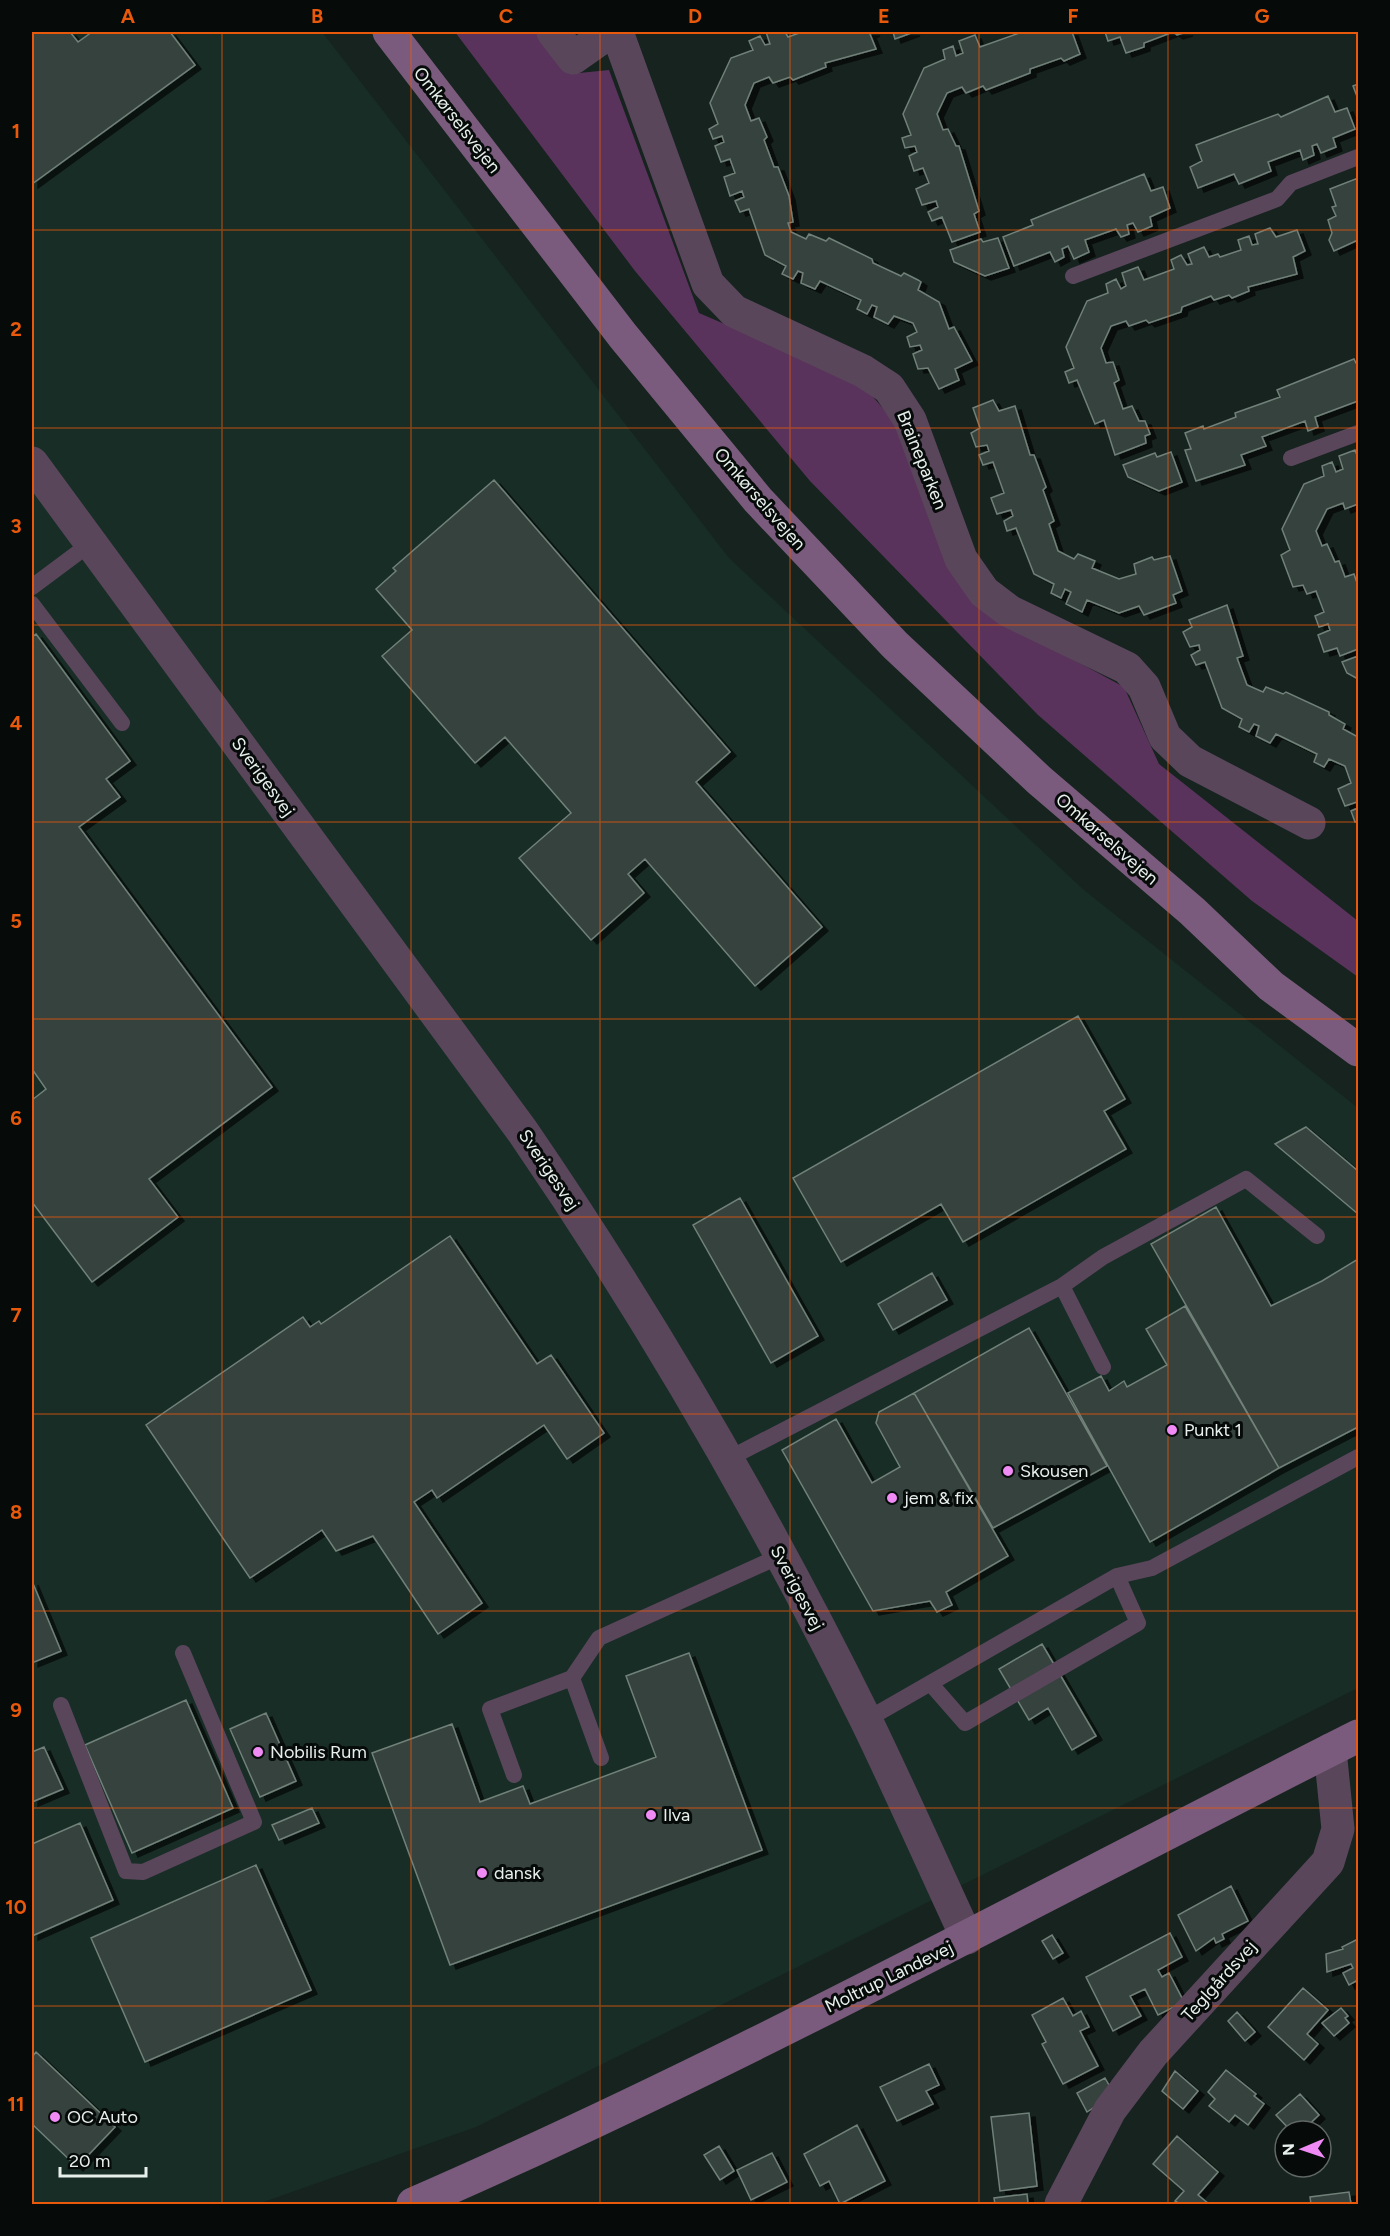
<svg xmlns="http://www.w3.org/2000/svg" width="1390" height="2236" font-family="Figtree,sans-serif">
	<defs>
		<filter id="shadow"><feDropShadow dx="6" dy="4" stdDeviation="0" flood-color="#0009"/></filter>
	</defs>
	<rect width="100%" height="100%" fill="#16231e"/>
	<path fill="#182d25" d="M32,32H322L729,558L1084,890L1358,1108V1688L476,2127L258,2204H32Z"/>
	<path fill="#59335b" d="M455,32H536L569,74L609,70L699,313L861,383L893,420L995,617L1124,687L1159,764L1358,921V977L1252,901L1038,715L810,481L635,271Z"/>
	<path fill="#34423c" stroke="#71817a" stroke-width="1.5" filter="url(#shadow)" d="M32,32H70L78,42L92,32H170L195,65L32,184Z
		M766,32H785L788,37L802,32H874L870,34L876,49L825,63L826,67L793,80L790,77L773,83L769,77L754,83L745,105L751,121L759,118L767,137L764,140L774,167H778L789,196L793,222L788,223L791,232L806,239L809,234L826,241L829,238L872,259L873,263L901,276L904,273L918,280L921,282L918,290L939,302L949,329L954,327L972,361L955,369L959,380L939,389L928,368L918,369L913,354L922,350L920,345L910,347L907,337L917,332L913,323L894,316L888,324L874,317L877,307L872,305L867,314L857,309L861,300L820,281L815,289L801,283L803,273L798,271L793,279L782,274L786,266L765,255L749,209L740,212L735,201L744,197L742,191L730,196L724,177L735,173L730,159L721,162L715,146L724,142L722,136L713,139L709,129L718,124L710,103L731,58L753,50L749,41L760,36L765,45L770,44Z
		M893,32H914L895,39Z
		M1022,32H1072L1080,54L1064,61L1061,58L1030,69V73L986,90L983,86L966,93L962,87L947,93L937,114L943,130L948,129L956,146H959L979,211L974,214L980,232L952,242L942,217L932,221L928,212L938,207L936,201L922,205L916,189L929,183L923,168L914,171L909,156L917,152L915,146L905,148L902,138L911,135L903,114L924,68L945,59L943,50L953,46L956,56L963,53L959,41L975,35L980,47Z
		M1105,32H1187L1177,35L1173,32L1144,43V47L1126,53L1120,37L1108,41Z
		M1358,84V99L1353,86Z
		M1328,96L1335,112L1347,108L1355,129L1333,138L1336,147L1321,153L1317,144L1312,146L1314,155L1303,160L1300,150L1268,162L1271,171L1239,184L1234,174L1198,188L1190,167L1202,161L1196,145L1278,114L1281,117Z
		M1144,174L1151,191L1163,187L1170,208L1150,217L1152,226L1138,232L1133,223L1127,225L1129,234L1121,237L1116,229L1085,240L1089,252L1074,259L1068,246L1062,249L1064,257L1055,262L1050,252L1014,266L1003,237L1033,225L1031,220Z
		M1358,178V240L1334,251L1329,240L1332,233L1328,220L1336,216L1332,207L1336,206L1330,189Z
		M1270,228L1276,237L1297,230L1305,251L1293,257L1297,274L1248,287L1249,291L1232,298L1229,295L1214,300L1211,296L1182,307L1181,312L1149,323L1146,320L1129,326L1126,321L1111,326L1101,348L1106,363L1113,362L1119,380L1114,383L1123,409L1132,406L1139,421H1145L1150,434L1145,436L1146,443L1115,455L1104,420L1095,424L1077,380L1069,383L1065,372L1074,368L1066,347L1087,301L1108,293L1106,284L1116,279L1121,289L1126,286L1122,273L1138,267L1144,280L1174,269L1171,260L1181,255L1187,265L1192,264L1188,254L1204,247L1209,257L1218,254L1220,257L1241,250L1238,240L1249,236L1252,245L1258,244L1255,234Z
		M998,238L1009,268L985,276L954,262L950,250L981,239L983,242Z
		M1354,359L1356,363L1358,362V401L1315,417L1318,427L1308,431L1305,421L1262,437L1266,446L1241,455L1245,465L1196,481L1185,450L1191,449L1185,433L1203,426L1204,429L1236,417L1235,413L1280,397L1277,390Z
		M993,400L999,411L1015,406L1030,455H1034L1046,487L1043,490L1054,521L1049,524L1058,551L1074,559L1078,554L1095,561L1092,568L1119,579L1136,574L1134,564L1152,557L1154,560L1170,556L1182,591L1173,595L1176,603L1144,615L1139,606L1119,613L1087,600L1082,612L1066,604L1071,592L1065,589L1061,598L1051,593L1054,584L1034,574L1016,528L1007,531L1004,521L1013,516L1011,510L997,514L991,498L1004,493L993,462L983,465L979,455L989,451L987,445L976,447L971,433L980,428L973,408Z
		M1355,450L1358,458V504L1345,509L1343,503L1327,509L1316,531L1322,546L1327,544L1335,562L1339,561L1345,577L1354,574L1358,586V649L1340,656L1337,648L1324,652L1318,635L1330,630L1328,624L1319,627L1315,616L1324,612L1316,591L1307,594L1303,585L1293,587L1281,555L1290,550L1282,529L1304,484L1324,476L1322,466L1332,462L1336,472L1343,469L1339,456Z
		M1171,452L1182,482L1159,491L1128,477L1123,465L1155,453L1157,457Z
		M494,480L730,752L696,782L822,927L755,986L645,859L628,874L644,893L591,940L519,858L571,813L505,737L475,763L382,656L412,630L376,589L396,571L393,568Z
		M1227,605L1243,656L1237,658L1247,685L1263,692L1266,687L1283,694L1286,692L1329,712V715L1345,724L1343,729L1358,737V805L1357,802L1345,806L1338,789L1351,783L1345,766L1329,759L1324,767L1314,762L1317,754L1276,734L1270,743L1256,736L1259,726L1254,724L1249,732L1239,727L1242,719L1222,708L1205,662L1196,665L1191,655L1200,650L1199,645L1190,647L1183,632L1192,627L1189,620Z
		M36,634L130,761L106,779L120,797L79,827L272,1087L149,1179L178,1217L92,1282L32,1202V1100L46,1089L32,1069V637Z
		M1358,656V679L1347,673L1342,662Z
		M1358,808V821L1355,822L1351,811Z
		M1078,1016L1125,1099L1104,1111L1126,1149L963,1242L941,1204L841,1262L793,1178Z
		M1306,1127L1358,1171V1214L1275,1144Z
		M740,1198L818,1336L771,1363L693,1225Z
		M1216,1207L1271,1306L1322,1281L1358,1259V1427L1279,1468L1151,1244Z
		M450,1236L537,1364L551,1355L604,1433L567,1459L544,1425L437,1498L432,1490L414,1502L482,1603L438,1634L373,1536L336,1551L322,1530L250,1578L146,1425L303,1317L310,1327L319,1321L321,1324Z
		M932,1273L947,1300L893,1330L878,1304Z
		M1185,1306L1279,1468L1150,1542L1068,1393L1101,1376L1109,1391L1124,1381L1127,1387L1167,1365L1146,1329Z
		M1029,1328L1107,1466L993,1528L914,1393Z
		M914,1393L1008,1556L946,1592L952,1605L937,1612L930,1601L873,1611L782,1450L836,1419L872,1483L900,1467L876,1423L879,1412Z
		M32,1581L61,1651L32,1663Z
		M1042,1644L1096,1736L1072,1750L1048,1708L1029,1720L999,1669Z
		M689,1653L762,1850L450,1965L372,1753L452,1724L480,1802L523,1786L530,1804L656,1757L626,1676Z
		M186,1700L233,1808L132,1853L85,1745Z
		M266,1713L296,1781L260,1797L230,1729Z
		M44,1747L63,1789L32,1802V1752Z
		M312,1808L319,1823L279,1840L272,1825Z
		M80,1823L113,1900L32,1936V1844Z
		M256,1865L311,1990L145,2062L91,1938Z
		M1231,1886L1248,1921L1222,1934L1224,1939L1216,1943L1214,1938L1196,1951L1178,1915Z
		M1170,1933L1182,1957L1158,1970L1162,1977L1169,1973L1184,2002L1158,2015L1145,1989L1130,1996L1141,2016L1113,2031L1086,1977Z
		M1052,1935L1063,1953L1053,1959L1042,1941Z
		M1358,1939V1980L1349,1985L1343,1973L1353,1968L1351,1964L1327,1972L1326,1954L1343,1949L1342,1947Z
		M1303,1988L1328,2010L1307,2034L1318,2044L1304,2060L1268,2027Z
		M1063,1998L1073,2016L1081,2011L1089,2027L1080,2031L1098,2066L1063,2084L1042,2044L1046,2042L1032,2015Z
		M1341,2008L1348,2016L1345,2018L1349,2023L1334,2036L1322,2023Z
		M1237,2012L1255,2032L1245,2041L1228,2021Z
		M36,2052L115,2127L77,2167L32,2124V2057Z
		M929,2064L939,2085L926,2091L933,2104L897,2121L880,2087Z
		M1226,2070L1256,2094L1254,2096L1264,2104L1248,2125L1235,2115L1229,2122L1209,2106L1215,2099L1208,2092Z
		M1175,2071L1198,2091L1183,2109L1162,2091Z
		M1105,2078L1114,2094L1087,2112L1077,2093Z
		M1300,2094L1319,2115L1302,2131H1291L1276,2115Z
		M1029,2113L1037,2186L1000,2191L991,2117Z
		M857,2125L885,2181L840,2204L829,2181L820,2186L804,2154Z
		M1177,2136L1218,2172L1198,2195L1209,2204H1180L1175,2201L1184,2191L1153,2164Z
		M719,2146L734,2171L720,2180L704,2155Z
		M772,2153L787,2182L751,2200L737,2170Z
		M1349,2192L1351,2204H1311L1310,2197Z
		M1027,2194L1028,2204H995L994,2198Z"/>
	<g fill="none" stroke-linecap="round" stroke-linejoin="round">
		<path stroke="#5a465b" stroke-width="16" d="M1073,276L1277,199L1291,183L1358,157
			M1291,458L1358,433
			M32,587L91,543
			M32,604L122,723
			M1062,1286L1103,1257L1246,1179L1317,1236
			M728,1459L1062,1286L1103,1367
			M930,1683L965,1723L1138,1623L1117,1576
			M61,1705L126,1871L143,1872L254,1822L183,1653
			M866,1720L1117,1576L1152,1568L1358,1457
			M601,1758L572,1678L599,1638L780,1556
			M514,1775L490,1709L572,1678"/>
		<path stroke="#5a465b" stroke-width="33" d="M553,32L573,58L610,32
			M617,32L708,284L734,311L863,371L889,388L910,420L961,559L984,592L1009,611L1127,668L1144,687L1165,737L1190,761L1309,823
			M32,463L523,1132C651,1319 765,1516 866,1720C901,1792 933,1865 967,1938
			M1061,2204L1110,2110L1153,2053L1328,1862L1338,1829L1330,1750"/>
		<path stroke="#7b5b7d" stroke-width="33" d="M389,32L623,336L758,500L895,645L1039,780L1192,911L1271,986L1358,1050
			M413,2204C735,2064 1044,1894 1358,1736"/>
	</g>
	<path fill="none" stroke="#e8590c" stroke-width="1.5" stroke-opacity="0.55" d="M222,32V2204M411,32V2204M600,32V2204M790,32V2204M979,32V2204M1168,32V2204M32,230H1358M32,428H1358M32,625H1358M32,822H1358M32,1019H1358M32,1217H1358M32,1414H1358M32,1611H1358M32,1808H1358M32,2006H1358"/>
	<g fill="#f08bf6" stroke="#060b09" stroke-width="2">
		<circle cx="1172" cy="1430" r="6"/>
		<circle cx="1008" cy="1471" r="6"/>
		<circle cx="892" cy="1498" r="6"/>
		<circle cx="258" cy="1752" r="6"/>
		<circle cx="651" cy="1815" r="6"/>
		<circle cx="482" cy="1873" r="6"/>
		<circle cx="55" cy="2117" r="6"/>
	</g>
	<g text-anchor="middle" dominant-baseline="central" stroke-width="6" stroke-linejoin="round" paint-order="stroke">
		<g font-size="18" fill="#e7f0ec" stroke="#060b09">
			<text transform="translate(457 120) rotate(52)">Omkørselsvejen</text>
			<text transform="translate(922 460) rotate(68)">Braineparken</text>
			<text transform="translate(760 499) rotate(49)">Omkørselsvejen</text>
			<text transform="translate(263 777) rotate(54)">Sverigesvej</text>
			<text transform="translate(1107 839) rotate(41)">Omkørselsvejen</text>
			<text transform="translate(549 1170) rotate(56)">Sverigesvej</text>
			<text transform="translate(797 1588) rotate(62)">Sverigesvej</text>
			<text transform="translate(889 1977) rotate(-26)">Moltrup Landevej</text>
			<text transform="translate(1219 1981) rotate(-48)">Teglgårdsvej</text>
		</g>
		<g font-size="18" fill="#e7f0ec" stroke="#060b09" text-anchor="start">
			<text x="1184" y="1430">Punkt 1</text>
			<text x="1020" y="1471">Skousen</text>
			<text x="904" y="1498">jem &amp; fix</text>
			<text x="270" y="1752">Nobilis Rum</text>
			<text x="663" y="1815">Ilva</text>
			<text x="494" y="1873">dansk</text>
			<text x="67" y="2117">OC Auto</text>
		</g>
	</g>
	<rect width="1390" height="2236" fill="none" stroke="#060b09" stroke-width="66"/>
	<g transform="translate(1303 2149) rotate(268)"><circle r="28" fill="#060b09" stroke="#606764" stroke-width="1.5"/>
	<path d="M0-4.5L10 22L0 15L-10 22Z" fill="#f08bf6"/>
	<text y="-9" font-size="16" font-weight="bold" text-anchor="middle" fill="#e7f0ec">N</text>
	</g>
	<path d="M60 2167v9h86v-9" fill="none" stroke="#e7f0ec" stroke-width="3"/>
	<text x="69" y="2167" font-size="18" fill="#e7f0ec" stroke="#060b09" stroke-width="4.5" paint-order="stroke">20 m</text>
	<rect x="33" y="33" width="1324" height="2170" fill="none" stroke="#e8590c" stroke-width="2"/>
	<g font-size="20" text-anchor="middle" font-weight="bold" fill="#e8590c">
		<text x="128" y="23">A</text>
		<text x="317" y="23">B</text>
		<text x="506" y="23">C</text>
		<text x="695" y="23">D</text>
		<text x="884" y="23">E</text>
		<text x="1073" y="23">F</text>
		<text x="1262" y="23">G</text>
		<text x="16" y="138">1</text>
		<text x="16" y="336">2</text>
		<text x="16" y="533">3</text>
		<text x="16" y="730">4</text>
		<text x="16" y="928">5</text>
		<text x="16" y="1125">6</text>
		<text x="16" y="1322">7</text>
		<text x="16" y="1519">8</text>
		<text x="16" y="1717">9</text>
		<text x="16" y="1914">10</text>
		<text x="16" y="2111">11</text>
	</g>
</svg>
